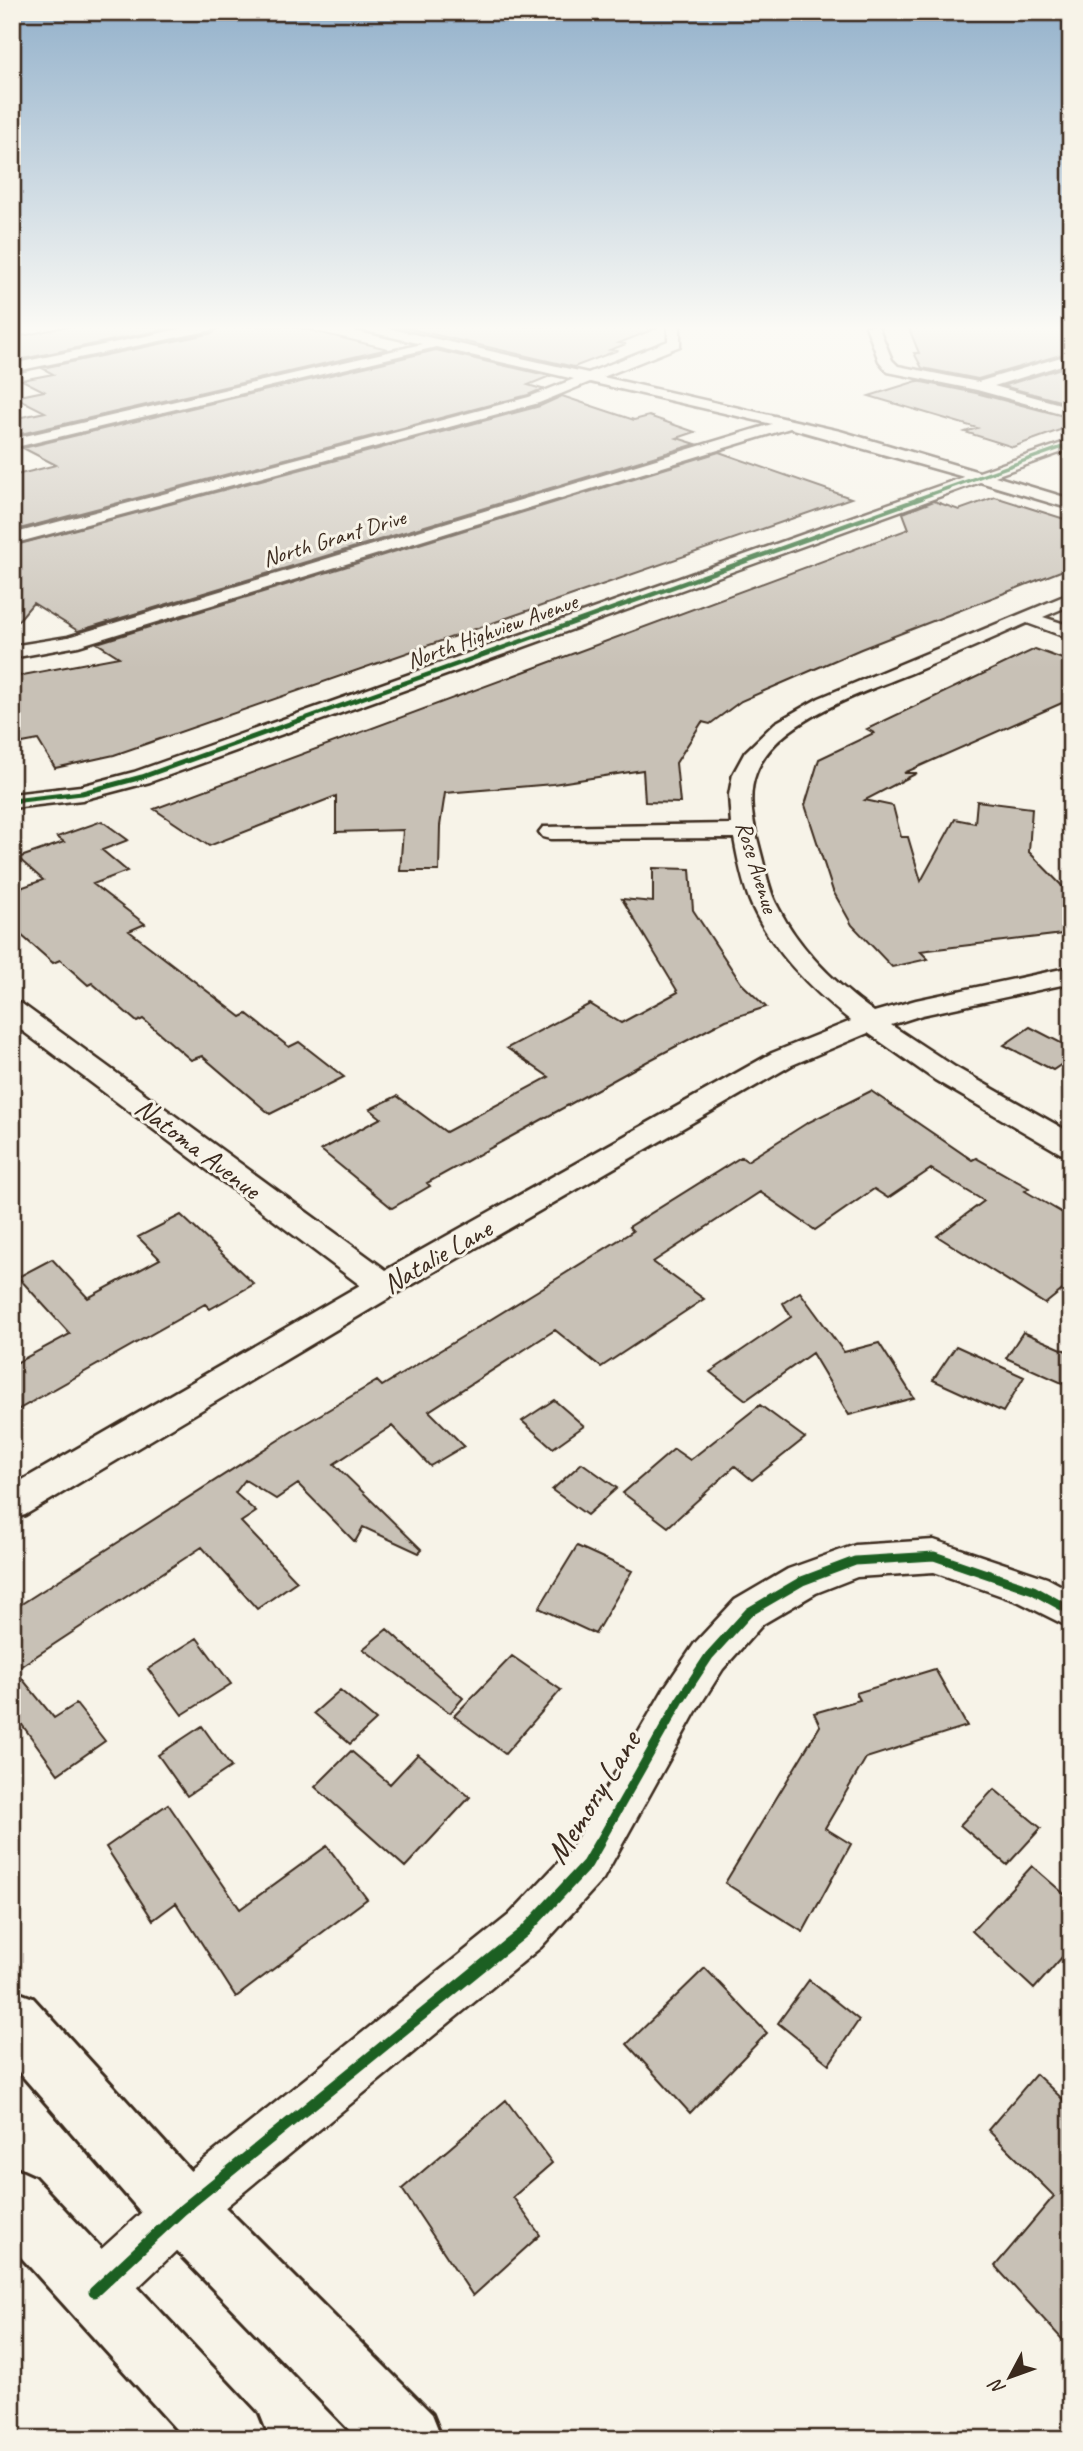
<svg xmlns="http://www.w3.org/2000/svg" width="1083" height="2451" font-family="Caveat,sans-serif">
	<rect width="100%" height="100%" fill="#f7f3e8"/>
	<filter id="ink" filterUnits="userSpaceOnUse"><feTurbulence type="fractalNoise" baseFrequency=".0143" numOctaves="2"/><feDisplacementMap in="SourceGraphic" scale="14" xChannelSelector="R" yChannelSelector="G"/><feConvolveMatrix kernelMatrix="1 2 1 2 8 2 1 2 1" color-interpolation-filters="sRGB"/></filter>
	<g filter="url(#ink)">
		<path fill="#c8c1b6" stroke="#3b2a1e" stroke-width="2" d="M69,326H181L23,359L12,354V338Z
			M220,326H292L388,349L12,436V419L45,412L15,397L44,391L22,380L53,374L42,368L213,333Z
			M397,326H656L657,328L619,343L626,344L610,350L616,351L574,367Z
			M908,326H1071V352L978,379L922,368L914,353H919Z
			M436,350L550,376L528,385L542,389L528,395L12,531V476L56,465L23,448Z
			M1071,365V404L1003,386Z
			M917,381L976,393L1071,418V426L1013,447L965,432L977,428L869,396Z
			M562,396L634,420L649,416L695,432L677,438L696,444L78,631L33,603L12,628V546L540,406Z
			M719,452L851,498L114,755L55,768L38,740L17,744L12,731V677L119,657L97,643Z
			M995,497L1071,521V567L861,649L741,701L710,724L702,722L676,763L680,803L645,802L643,770L553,784L445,793L440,826L439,871H400L403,830L336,832V796L209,846L154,809L909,529L903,513L934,501L959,510Z
			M1035,649L1071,662V699L904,773H917L865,800L893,806L901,837H908L921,881L955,819L975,823L977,801L1032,808L1029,852L1071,895V933L920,951L928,959L892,967L852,925L833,891L805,805L819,759L874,733L867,729Z
			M102,821L128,840L102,850L127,871L93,884L145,924L129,931L241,1017L247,1014L289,1047L299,1042L344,1077L270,1114L202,1056L191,1060L143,1019L137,1022L92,983L88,985L60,960L53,963L12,927V891L43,880L18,858L64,842L57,837Z
			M653,868L690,869L693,910L741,983L766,1007L726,1020L650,1060L427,1183L430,1186L392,1208L321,1150L381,1118L370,1109L397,1096L446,1132L549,1077L507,1048L590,1004L621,1023L678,992L622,899L653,902Z
			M1030,1027L1071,1048V1058L1053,1070L1004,1045Z
			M871,1091L972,1160L976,1158L1029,1188L1025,1191L1071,1218V1283L1045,1304L937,1236L984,1201L931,1169L888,1198L874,1189L815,1230L760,1192L653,1262L704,1299L601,1367L555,1330L429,1411L464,1446L430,1466L392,1426L334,1464L422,1550L419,1553L363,1527L355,1542L298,1484L276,1499L245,1480L235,1493L256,1512L241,1522L297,1581L257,1609L202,1547L15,1670L54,1718L76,1704L105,1741L58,1774L12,1711V1610L291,1432L377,1381L382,1386L542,1288L633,1231L629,1227L741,1157L747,1161L807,1123Z
			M181,1215L254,1284L210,1309L205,1304L12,1413V1365L70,1334L18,1277L52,1259L88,1298L160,1259L138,1237Z
			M800,1292L844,1352L879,1343L914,1398L849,1415L812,1353L746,1400L710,1372L791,1317L783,1303Z
			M1023,1332L1071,1353V1387L1006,1358Z
			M956,1346L1024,1377L1003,1412L933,1380Z
			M554,1400L584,1426L553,1448L522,1421Z
			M760,1405L805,1438L752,1480L735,1466L668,1527L623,1493L674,1449L690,1460Z
			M582,1463L617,1488L587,1515L552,1490Z
			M577,1546L632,1571L595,1634L539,1608Z
			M387,1629L463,1698L450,1713L363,1649Z
			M197,1638L231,1684L182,1715L148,1669Z
			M512,1656L561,1690L505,1754L454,1716Z
			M935,1669L967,1726L866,1758L825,1828L851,1844L803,1932L725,1883L820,1726L814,1713L860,1700L856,1693Z
			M340,1690L376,1720L350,1744L314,1713Z
			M202,1726L231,1767L187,1796L158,1755Z
			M351,1751L390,1784L418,1754L470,1797L405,1867L315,1787Z
			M994,1789L1041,1828L1007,1865L960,1825Z
			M168,1804L240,1909L327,1846L367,1899L236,1997L176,1903L153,1920L106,1847Z
			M1032,1866L1071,1900V1947L1034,1989L972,1931Z
			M705,1968L767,2033L690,2113L627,2044Z
			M809,1980L859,2020L829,2064L778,2023Z
			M1036,2074L1071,2107V2349L995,2266L1054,2196L988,2130Z
			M506,2100L552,2163L513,2197L540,2235L473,2296L402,2189Z"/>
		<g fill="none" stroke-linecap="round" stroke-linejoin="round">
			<defs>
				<path id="minor" d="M194,326H218L212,330L12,372V364Z
					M355,326H378L588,373L668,341V326H680V346L603,377L840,431L979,472L1071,440V449L995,476L1071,499V509L980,482L150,782L82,800L12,808V794L81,786L134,772L964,477L790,428L78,646L12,658V646L68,637L772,424L590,382L539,403L12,544V534L529,397L574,379L436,347L12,448V439L422,344L357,329Z
					M866,326H878L892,360L898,366L978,382L1071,354V362L994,386L1071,407V416L977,390L888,372L879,361Z
					M1071,593V605L1043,617L1071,626V639L1027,623C989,640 952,656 914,672C866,692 776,719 756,773C745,801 756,833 763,861C767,877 770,893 778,907C799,949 837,985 874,1012L916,1000L1071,967V983L922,1015L891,1025L955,1067L1071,1133V1156L1060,1153L935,1080L868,1033L792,1065L396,1294L25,1515L12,1519V1486L360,1285L12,1023V1002L22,1004L386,1270L772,1053L851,1021C812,990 773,952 752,906C743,886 738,860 734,838L551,839L543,837L539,832L543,827L731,824L729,795L733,774L745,752L775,723L819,698Z
					M934,1540L1047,1578L1071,1591V1628L1019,1602L934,1572L857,1577L816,1593L763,1624L723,1669L695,1713L603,1879L541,1947L200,2228L113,2311L94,2319L75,2311L67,2292L75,2273L164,2192L509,1915L571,1849L665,1687L695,1643L735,1600L788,1569L855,1545Z"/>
				<path id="secondary" d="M12,1990L33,1998L205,2187L432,2414L442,2439H358L159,2233L12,2064Z
					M12,2167L34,2177L257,2414L267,2439H185L12,2247Z"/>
			</defs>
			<use href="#minor" stroke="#3b2a1e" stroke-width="5"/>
			<use href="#secondary" stroke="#3b2a1e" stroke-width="6"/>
			<use href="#minor" fill="#f7f3e8" fill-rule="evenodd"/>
			<use href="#secondary" fill="#f7f3e8" fill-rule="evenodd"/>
			<defs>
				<path id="cycleway-far4" d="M917,499L1071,444"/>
				<path id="cycleway-far3" d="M298,721L922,498"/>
				<path id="cycleway-far2" d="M12,801L82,793L142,777L303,719"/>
				<path id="cycleway-far1" d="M598,1845L680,1700L709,1656L749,1612L802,1581L855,1561L934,1556L1033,1590L1071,1611"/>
				<path id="cycleway" d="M94,2292L182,2210L525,1931L587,1864L599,1843"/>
			</defs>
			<use href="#cycleway-far4" stroke="#f7f3e8" stroke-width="5"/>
			<use href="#cycleway-far3" stroke="#f7f3e8" stroke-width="7"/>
			<use href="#cycleway-far2" stroke="#f7f3e8" stroke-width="9"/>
			<use href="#cycleway-far1" stroke="#f7f3e8" stroke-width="13"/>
			<use href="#cycleway" stroke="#f7f3e8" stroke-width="16"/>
			<use href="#cycleway-far4" stroke="#1b5e20" stroke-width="3.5"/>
			<use href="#cycleway-far3" stroke="#1b5e20" stroke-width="4.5"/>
			<use href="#cycleway-far2" stroke="#1b5e20" stroke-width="5"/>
			<use href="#cycleway-far1" stroke="#1b5e20" stroke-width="9"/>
			<use href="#cycleway" stroke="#1b5e20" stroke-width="11"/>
		</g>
	</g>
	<linearGradient id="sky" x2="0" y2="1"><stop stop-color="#93b1cb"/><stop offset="0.49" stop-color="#fbfaf5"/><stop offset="1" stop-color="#fbfaf5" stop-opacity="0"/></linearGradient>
	<rect width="1083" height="669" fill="url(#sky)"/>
	<g text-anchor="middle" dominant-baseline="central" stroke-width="6" stroke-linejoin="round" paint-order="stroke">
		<g font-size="23" fill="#3b2a1e" stroke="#f7f3e8">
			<text transform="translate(334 538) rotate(-17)">North Grant Drive</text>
			<text transform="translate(492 631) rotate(-20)">North Highview Avenue</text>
			<text transform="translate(757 867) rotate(73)">Rose Avenue</text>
		</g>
		<g font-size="28" fill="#3b2a1e" stroke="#f7f3e8">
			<text transform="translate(198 1148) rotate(37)">Natoma Avenue</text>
			<text transform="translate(437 1256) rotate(-30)">Natalie Lane</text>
		</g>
		<g font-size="33" fill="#3b2a1e" stroke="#f7f3e8">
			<text transform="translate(593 1797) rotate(-58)">Memory Lane</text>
		</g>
	</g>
	<rect width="1083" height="2451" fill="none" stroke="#f7f3e8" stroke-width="42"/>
	<rect x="21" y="21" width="1041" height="2409" fill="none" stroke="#3b2a1e" stroke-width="2.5" filter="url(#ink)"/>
	<g transform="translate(1010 2377) rotate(229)" stroke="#f7f3e8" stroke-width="5" paint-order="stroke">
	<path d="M0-5L12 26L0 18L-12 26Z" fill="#3b2a1e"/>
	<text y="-10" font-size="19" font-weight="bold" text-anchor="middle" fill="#3b2a1e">N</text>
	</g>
</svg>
